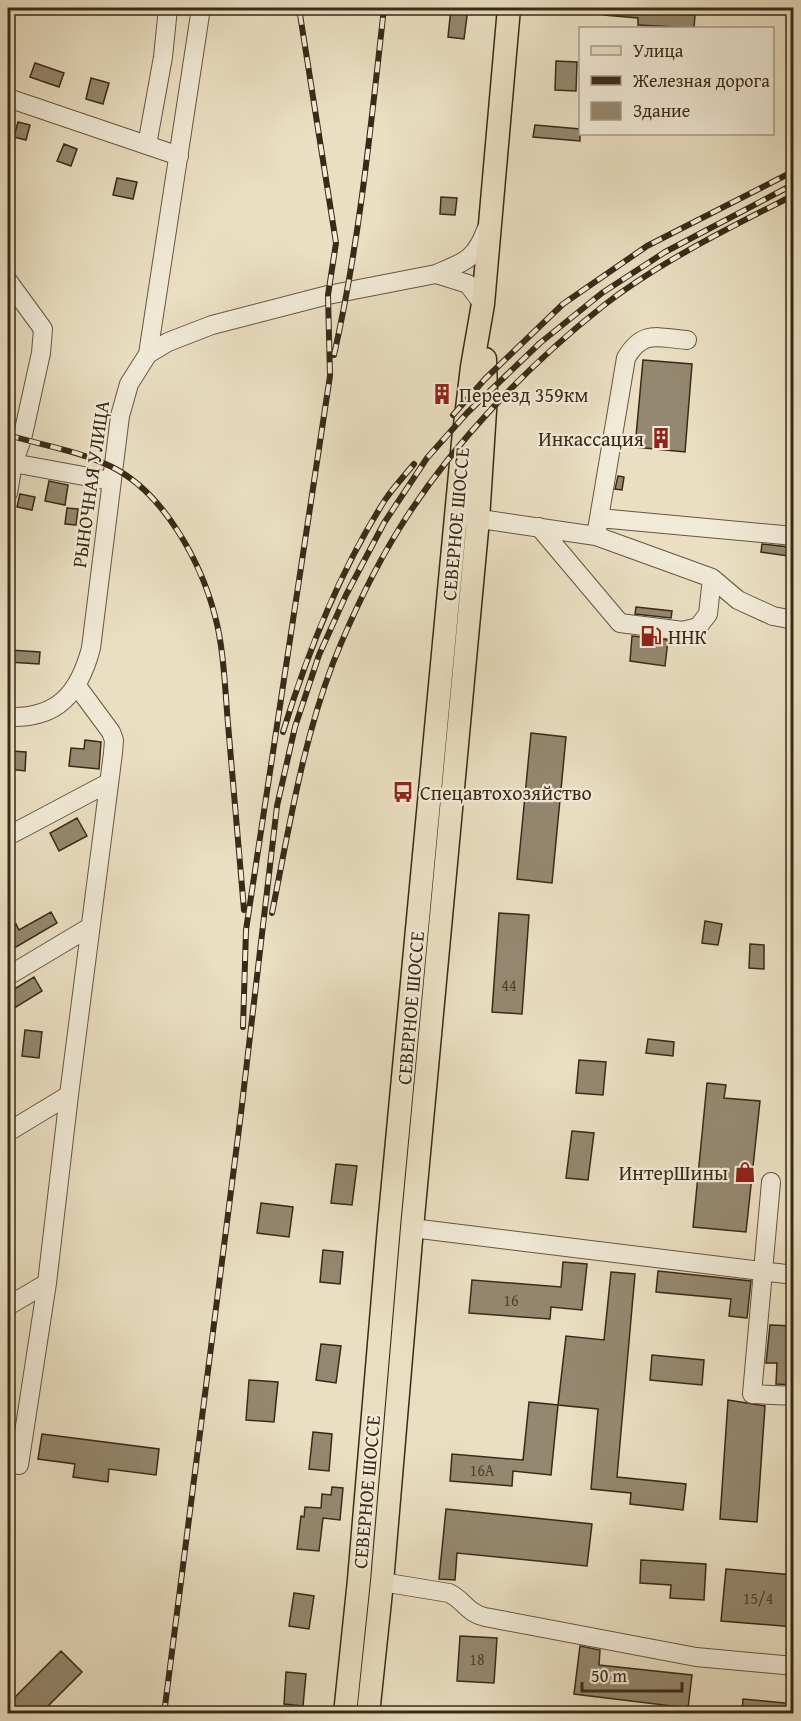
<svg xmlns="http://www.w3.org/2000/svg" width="801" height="1721" font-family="'Gentium Book Plus',serif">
	<rect width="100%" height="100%" fill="#eadfc2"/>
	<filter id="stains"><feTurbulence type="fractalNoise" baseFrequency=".00333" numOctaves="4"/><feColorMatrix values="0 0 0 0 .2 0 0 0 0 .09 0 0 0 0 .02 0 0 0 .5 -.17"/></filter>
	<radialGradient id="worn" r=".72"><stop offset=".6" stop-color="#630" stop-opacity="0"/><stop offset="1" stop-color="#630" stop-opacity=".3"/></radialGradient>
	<path fill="#958870" stroke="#392a17" stroke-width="1.5" d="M451,8H468L464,39L448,37Z
		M605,8H661L676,10L675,14L695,15L694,28L638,25V18L604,15Z
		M556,61L577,62L576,91L555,90Z
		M35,63L64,73L59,87L30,77Z
		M91,78L109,83L103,104L86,99Z
		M18,122L30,125L26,140L14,137Z
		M535,125L580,129V141L533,137Z
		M64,144L77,149L71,166L57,161Z
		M117,178L137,182L133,199L113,195Z
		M441,197L457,198L455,215L440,214Z
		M643,360L692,364L685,452L635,447Z
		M618,476L624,477L622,490L615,489Z
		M49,481L68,485L65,505L45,501Z
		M20,494L35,497L32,510L17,507Z
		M67,508L78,509L76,525L65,524Z
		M762,544L789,547L788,556L761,552Z
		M636,607L672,611L671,618L635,614Z
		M632,636L668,640L665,666L630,661Z
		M10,650L40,652L39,664L9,662Z
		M531,733L566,737L552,883L517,879Z
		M85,740L101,742L99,769L69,766L71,748L84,749Z
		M10,751L26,752L25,771L9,769Z
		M77,818L87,836L59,851L50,833Z
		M51,912L57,923L11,950L8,944V928L16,924L19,930Z
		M499,913L529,915L522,1014L492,1012Z
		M705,921L722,924L718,945L702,943Z
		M750,944L764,945V969L749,968Z
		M34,977L42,991L8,1012V993Z
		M25,1030L42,1032L39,1058L22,1056Z
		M648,1039L674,1042L673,1056L646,1053Z
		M579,1060L606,1062L603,1095L576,1093Z
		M707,1083L726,1085L724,1098L760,1101L746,1232L693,1227Z
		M572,1131L594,1133L588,1180L566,1178Z
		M336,1164L357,1166L352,1205L331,1203Z
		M261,1203L293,1207L289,1237L257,1233Z
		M323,1250L343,1252L340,1284L320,1282Z
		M563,1262L587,1264L582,1310L551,1307L550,1319L469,1313L472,1280L561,1287Z
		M658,1271L751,1281L747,1318L729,1316L731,1299L656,1292Z
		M611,1272L635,1274L617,1477L686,1484L683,1510L630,1504L631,1493L591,1489L598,1409L558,1405L566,1336L604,1340Z
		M770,1325L794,1326V1385L776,1384L777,1363H766Z
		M321,1344L341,1346L336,1383L316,1380Z
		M652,1355L704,1360L702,1385L650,1380Z
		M249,1380L278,1382L274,1422L246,1420Z
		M728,1400L765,1406L757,1522L720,1519Z
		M529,1402L558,1405L551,1475L513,1471L512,1486L450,1481L452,1454L523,1460Z
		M313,1432L332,1434L329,1471L309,1469Z
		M42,1434L159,1449L156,1475L109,1469L108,1482L73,1477L75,1464L38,1459Z
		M332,1487L343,1488L340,1520L323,1518L319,1551L297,1549L301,1516L304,1517L305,1507L321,1508L322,1494L331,1495Z
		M446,1509L592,1524L587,1566L457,1553L455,1580L439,1579Z
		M641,1560L706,1564L704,1600L670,1598L671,1585L640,1583Z
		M726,1569L794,1575V1627L721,1621Z
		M294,1593L314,1596L309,1629L289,1626Z
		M460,1636L497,1638L494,1683L457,1681Z
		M580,1646L600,1650L599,1665L692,1675L688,1708L574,1694Z
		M61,1651L82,1672L41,1713H8V1704Z
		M286,1672L306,1674L303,1706L284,1704Z
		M743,1699L794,1704V1713H742Z"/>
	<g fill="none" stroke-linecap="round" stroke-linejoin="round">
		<defs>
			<path id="minor" d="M8,98L179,156
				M147,145L163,57L168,8
				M436,274C464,262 475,260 486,230
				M8,281L43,329L41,353L22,439L13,463
				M148,354L201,8
				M8,493L13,463L111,481
				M467,517L596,536L712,578L738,600L773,616L794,620
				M599,518L794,536
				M539,527L620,623L683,631L698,627L708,614L712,578
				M596,536L626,358C643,329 658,338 687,340
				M8,717C57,719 79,694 91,648L120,416L129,384L148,354L168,342L212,325L328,295L436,274L468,284L483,304
				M8,836L108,783
				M8,976L90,927
				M8,1132L69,1095
				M771,1182L752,1394L794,1396
				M412,1228L794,1275
				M8,1306L47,1283
				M19,1465L47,1283L69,1095L113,753L114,740L111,732L77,686
				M382,1582L449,1593C464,1600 467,1613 485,1617L696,1657L794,1666"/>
			<path id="major" d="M345,1714L359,1580L389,1226L463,442L472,367L483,304L509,8
				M368,1714L382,1582L412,1228L478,519L486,395L485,359"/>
		</defs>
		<use href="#minor" stroke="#655742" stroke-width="20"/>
		<use href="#major" stroke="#392a17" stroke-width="25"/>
		<path stroke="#392a17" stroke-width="2" stroke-dasharray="4.5 3" stroke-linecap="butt" d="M793,1066L794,1063"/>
		<use href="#minor" stroke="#f1ead7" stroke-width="18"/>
		<use href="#major" stroke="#eadfc2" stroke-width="22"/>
		<defs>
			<path id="rail" d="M334,355C360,240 371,124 384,8
				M453,415L485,379L563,304L647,246L794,171
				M8,435C41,445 80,451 112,467C164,493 201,562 215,616C224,649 225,690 228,724C233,786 239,848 244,910
				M283,732C308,651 339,572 385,500C393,488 404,476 414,464
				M272,913C289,829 302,744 333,663C351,618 373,571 399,529C451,445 526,367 603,306C659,262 731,227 794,195
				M243,1027L246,930L330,376L328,295L336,243L299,8
				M164,1714L241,1113L277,806L295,727L319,655L346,595L384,523L427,458L467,413L540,343L602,293L665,252L794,184"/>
		</defs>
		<use href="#rail" stroke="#392a17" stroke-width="6"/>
		<use href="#rail" stroke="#f1ead7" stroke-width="4" stroke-dasharray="11" stroke-linecap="butt"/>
	</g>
	<defs>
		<symbol id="building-bare" viewBox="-9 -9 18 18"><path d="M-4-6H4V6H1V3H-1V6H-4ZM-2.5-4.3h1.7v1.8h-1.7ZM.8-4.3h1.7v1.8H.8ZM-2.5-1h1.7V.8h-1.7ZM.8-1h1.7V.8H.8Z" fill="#8f2418" stroke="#f1ead7" stroke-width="2.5" paint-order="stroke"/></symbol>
		<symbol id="fuel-bare" viewBox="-9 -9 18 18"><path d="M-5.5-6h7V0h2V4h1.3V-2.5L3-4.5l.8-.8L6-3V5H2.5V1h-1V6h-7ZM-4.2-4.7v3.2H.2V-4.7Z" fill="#8f2418" stroke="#f1ead7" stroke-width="2.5" paint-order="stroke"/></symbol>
		<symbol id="bus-bare" viewBox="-9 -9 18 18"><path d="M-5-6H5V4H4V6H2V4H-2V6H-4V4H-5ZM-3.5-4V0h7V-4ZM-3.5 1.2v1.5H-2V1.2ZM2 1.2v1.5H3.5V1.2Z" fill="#8f2418" stroke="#f1ead7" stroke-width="2.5" paint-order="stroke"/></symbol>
		<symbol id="shop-bare" viewBox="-9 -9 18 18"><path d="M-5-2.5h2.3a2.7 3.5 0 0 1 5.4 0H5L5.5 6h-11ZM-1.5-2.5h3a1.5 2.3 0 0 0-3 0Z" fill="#8f2418" stroke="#f1ead7" stroke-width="2.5" paint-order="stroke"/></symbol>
	</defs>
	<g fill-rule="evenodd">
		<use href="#building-bare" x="427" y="379" width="30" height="30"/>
		<use href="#building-bare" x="646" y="423" width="30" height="30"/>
		<use href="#fuel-bare" x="636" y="621" width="30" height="30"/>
		<use href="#bus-bare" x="388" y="777" width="30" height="30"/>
		<use href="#shop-bare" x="730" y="1157" width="30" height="30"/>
	</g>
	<g text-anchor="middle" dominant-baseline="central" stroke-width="4.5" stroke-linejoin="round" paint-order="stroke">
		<g font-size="16" fill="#50422d">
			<text x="509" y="985">44</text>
			<text x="511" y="1300">16</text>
			<text x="482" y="1470">16А</text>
			<text x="758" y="1598">15/4</text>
			<text x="477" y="1659">18</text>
		</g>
		<g font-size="20" fill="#392a17" stroke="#f1ead7" text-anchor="start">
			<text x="459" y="394">Переезд 359км</text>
			<text x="644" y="438" text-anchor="end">Инкассация</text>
			<text x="668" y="636">ННК</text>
			<text x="420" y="792">Спецавтохозяйство</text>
			<text x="728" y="1172" text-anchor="end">ИнтерШины</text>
		</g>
		<g font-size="20" fill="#392a17" stroke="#f1ead7">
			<text transform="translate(90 484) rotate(-82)">РЫНОЧНАЯ УЛИЦА</text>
			<text transform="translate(455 524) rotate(-85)">СЕВЕРНОЕ ШОССЕ</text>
			<text transform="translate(410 1008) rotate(-85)">СЕВЕРНОЕ ШОССЕ</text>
			<text transform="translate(366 1492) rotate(-85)">СЕВЕРНОЕ ШОССЕ</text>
		</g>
	</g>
	<rect width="801" height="1721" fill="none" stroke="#eadfc2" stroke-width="30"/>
	<rect x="9" y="9" width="783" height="1703" fill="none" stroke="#392a17" stroke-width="3"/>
	<rect x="15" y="15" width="771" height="1691" fill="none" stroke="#392a17" stroke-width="1.5"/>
	<rect x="579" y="27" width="195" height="108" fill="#f1ead7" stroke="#a79d8a" stroke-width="1.5"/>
	<rect x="591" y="46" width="30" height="9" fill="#eadfc2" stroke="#a79d8a" stroke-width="1.5"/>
	<text x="633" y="57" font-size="18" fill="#392a17">Улица</text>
	<rect x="591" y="76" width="30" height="9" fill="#392a17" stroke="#a79d8a" stroke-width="1.5"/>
	<text x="633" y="87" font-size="18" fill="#392a17">Железная дорога</text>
	<rect x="591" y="102" width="30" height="18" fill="#958870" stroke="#a79d8a" stroke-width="1.5"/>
	<text x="633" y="117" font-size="18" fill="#392a17">Здание</text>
	<path d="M582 1682v9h100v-9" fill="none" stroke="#392a17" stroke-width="3"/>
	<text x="591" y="1682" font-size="18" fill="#392a17" stroke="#f1ead7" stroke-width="4.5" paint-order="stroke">50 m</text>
	<rect width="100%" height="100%" filter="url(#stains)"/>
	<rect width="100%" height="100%" fill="url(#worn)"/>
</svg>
